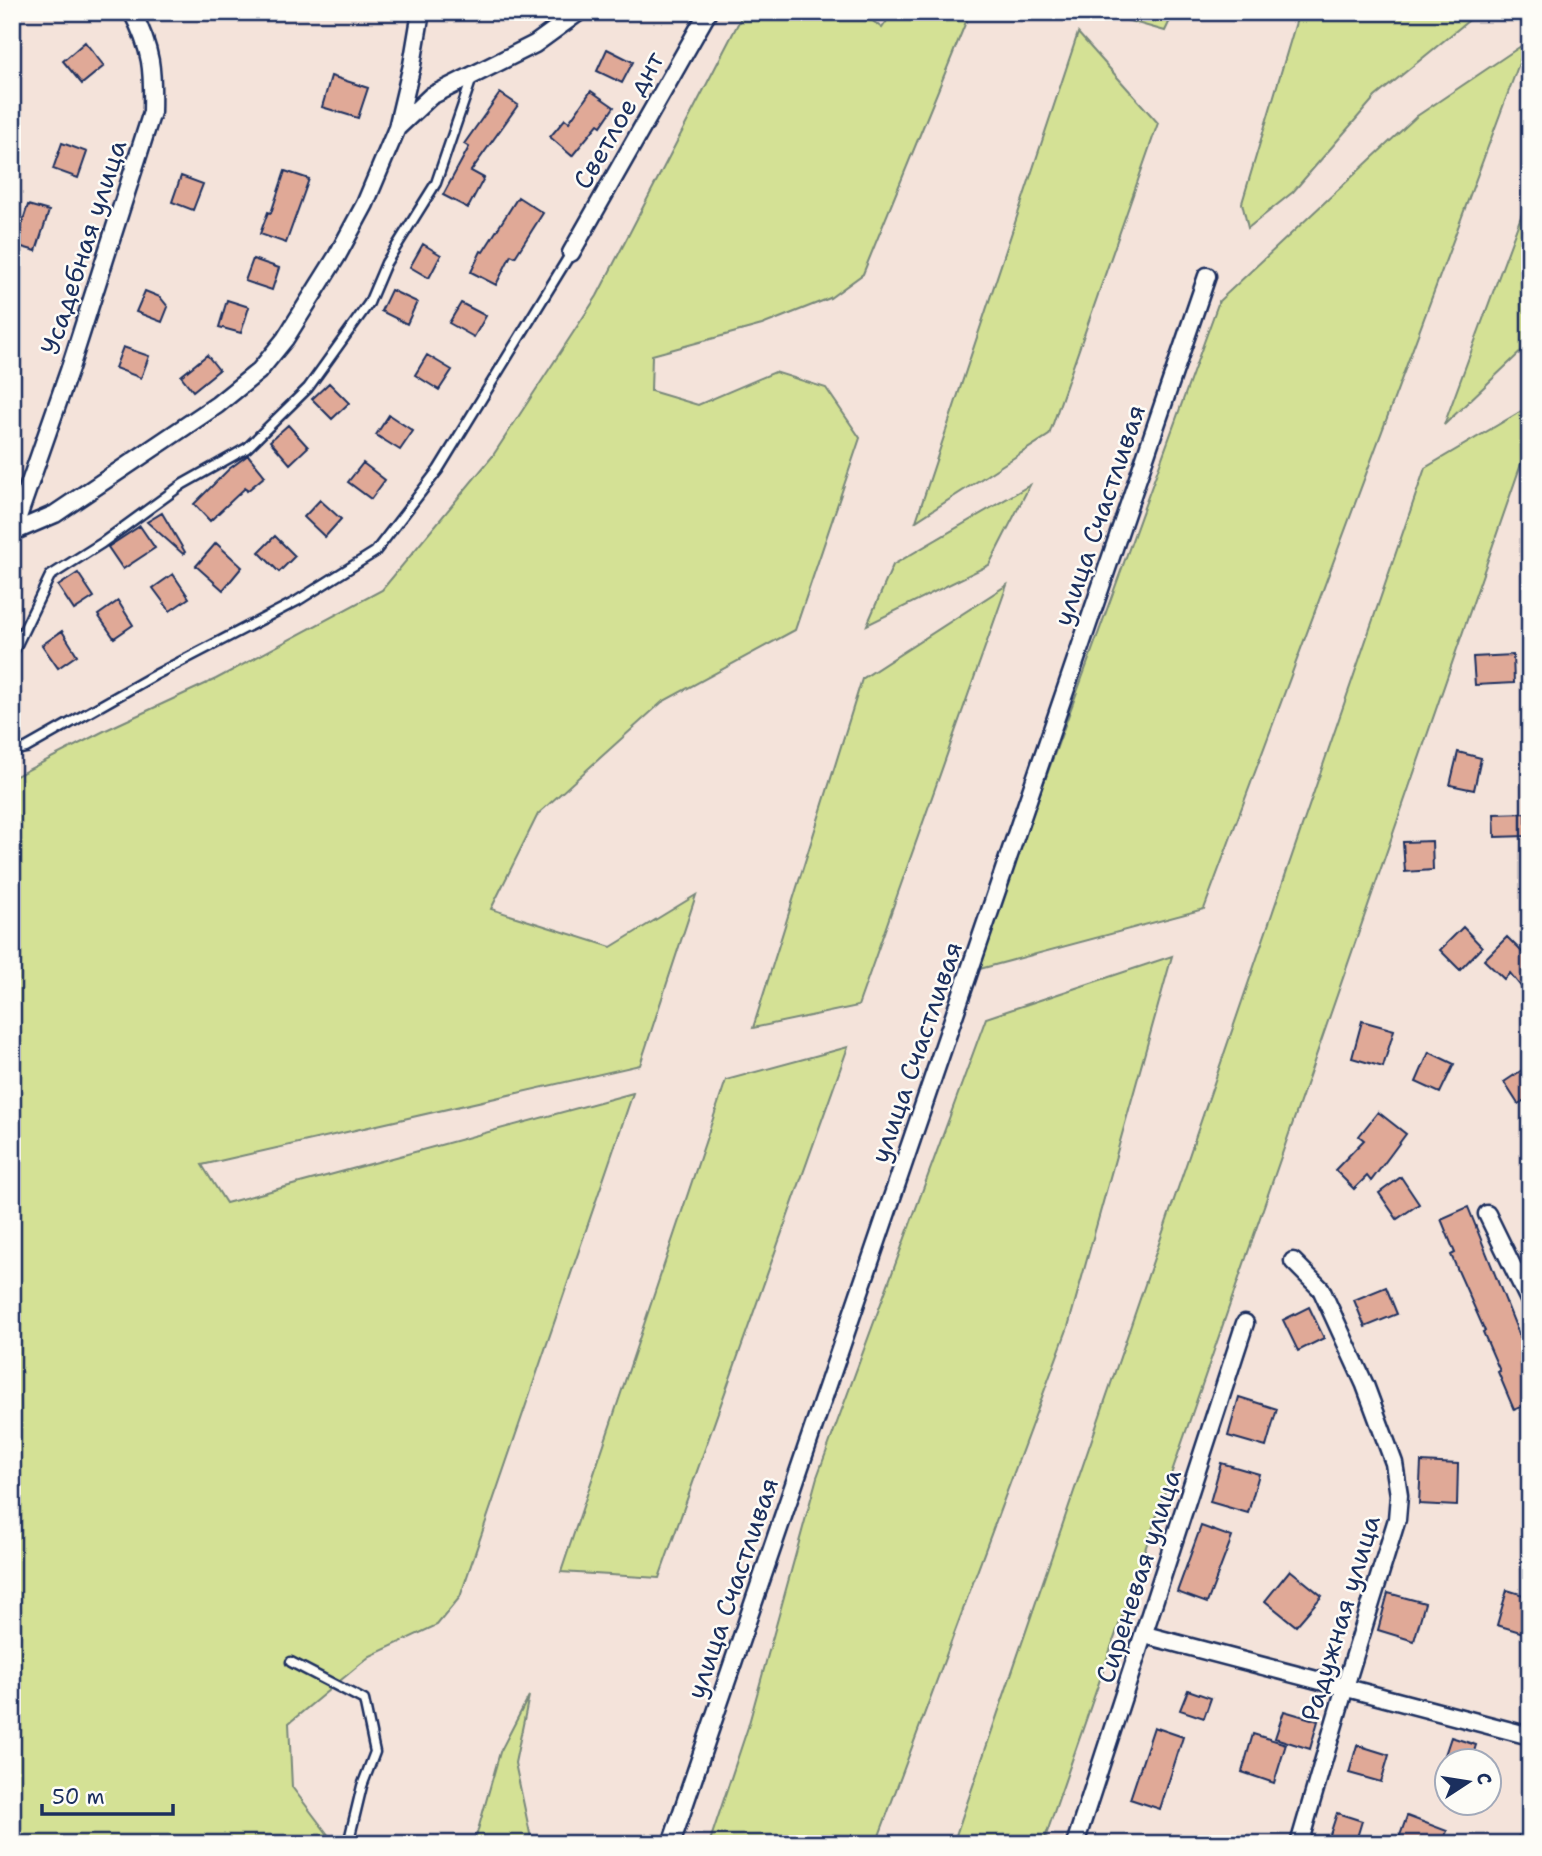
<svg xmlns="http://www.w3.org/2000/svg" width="1542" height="1856" font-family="'Shantell Sans',sans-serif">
	<rect width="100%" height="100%" fill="#f4e3da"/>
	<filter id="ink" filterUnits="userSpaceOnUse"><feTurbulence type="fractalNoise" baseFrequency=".0143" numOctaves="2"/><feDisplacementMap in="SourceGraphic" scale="14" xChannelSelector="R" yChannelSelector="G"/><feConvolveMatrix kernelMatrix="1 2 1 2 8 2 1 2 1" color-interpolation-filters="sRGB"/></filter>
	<g filter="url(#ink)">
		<path fill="#d4e195" stroke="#78887a" stroke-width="2" d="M744,12H861L882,28L893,12H970L863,274L830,298L762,325L652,355L651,391L698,405L775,372L826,388L860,438L795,630L662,702L538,814L491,909L611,947L696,895L640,1065L202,1165L226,1203L633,1093L460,1597L437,1625L370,1656L289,1723L292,1787L335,1844H46L12,1834V778L106,730L216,679L382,590L492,457L597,296Z
			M1098,12H1174L1165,31Z
			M1299,12H1479L1375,97L1293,192L1248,228L1242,203Z
			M1078,33L1158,123L1049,435L916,521Z
			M1527,42L1204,909L976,970L1219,301L1417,116Z
			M1530,192V343L1444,425Z
			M1530,406V438L1043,1844H953L1425,468Z
			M1030,485L989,565L867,625L893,565Z
			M1007,585L858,1006L753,1028L862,679Z
			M1172,956L1068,1327L876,1844H709L748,1727L817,1477L986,1018Z
			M848,1047L659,1578L561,1572L726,1080Z
			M529,1696L515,1763L532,1843L579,1840L578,1844H474L500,1752Z"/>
		<path fill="#e0a997" stroke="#1b2f5e" stroke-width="2" d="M85,42L104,66L82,84L63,61Z
			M607,49L633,62L622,83L597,71Z
			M331,76L368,88L358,118L322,107Z
			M591,91L614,107L601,126L598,124L572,156L550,137L565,119L569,122Z
			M500,93L518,105L471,171L484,178L468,208L443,195L469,147L464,144Z
			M62,143L87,152L78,178L53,169Z
			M285,171L309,179L286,243L260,234L268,212L271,213Z
			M181,176L203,184L193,210L172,202Z
			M518,197L543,213L515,257L511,255L496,285L471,272L481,251L483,252Z
			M28,205L49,211L36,251L15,245Z
			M423,244L441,255L429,278L410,267Z
			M253,259L279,268L272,290L245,281Z
			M391,290L417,302L407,324L381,311Z
			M145,291L160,297L168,307L162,322L136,312Z
			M227,300L249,307L241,333L219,327Z
			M461,303L486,316L474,337L449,323Z
			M123,347L149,356L141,378L115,368Z
			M207,355L219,370L193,391L181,376Z
			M427,355L452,370L439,390L415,375Z
			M329,383L349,403L332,419L312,399Z
			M389,415L413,431L400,450L376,435Z
			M288,425L308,447L290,464L270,441Z
			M248,455L265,476L247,491L245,488L210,521L194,504L229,469Z
			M363,463L385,480L371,499L348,482Z
			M320,500L341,519L325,537L304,517Z
			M162,513L185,552L183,554L147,522Z
			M140,526L155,548L123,569L108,547Z
			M275,536L295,556L279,572L259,552Z
			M216,543L242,567L223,590L196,566Z
			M78,573L94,597L74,610L58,586Z
			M173,574L189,598L170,611L153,588Z
			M118,601L133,625L114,638L98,615Z
			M62,631L77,655L58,668L42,645Z
			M1513,655L1514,683L1475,685L1473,657Z
			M1458,752L1481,758L1474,790L1450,785Z
			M1526,813V836L1495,837L1494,814Z
			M1432,841L1433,870L1405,872L1403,842Z
			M1463,927L1482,947L1460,970L1440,950Z
			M1507,937L1530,960V998L1510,973L1504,979L1484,960Z
			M1362,1021L1394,1030L1383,1067L1352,1058Z
			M1429,1052L1454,1064L1440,1093L1416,1082Z
			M1522,1070L1530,1081V1097L1518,1104L1504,1082Z
			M1378,1112L1406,1134L1371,1181L1367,1176L1354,1189L1335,1170L1364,1140L1359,1136Z
			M1401,1177L1419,1204L1397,1219L1379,1193Z
			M1468,1207L1530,1362V1403L1514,1410L1498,1372L1500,1371L1483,1332L1485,1331L1451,1255L1455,1253L1441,1219Z
			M1386,1287L1397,1314L1365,1327L1354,1300Z
			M1309,1307L1324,1338L1298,1351L1283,1320Z
			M1239,1397L1277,1409L1266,1447L1228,1436Z
			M1421,1462L1458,1464L1457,1506L1419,1504Z
			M1221,1463L1259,1474L1248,1513L1210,1502Z
			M1201,1526L1232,1537L1207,1603L1177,1592Z
			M1290,1570L1322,1596L1296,1626L1265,1601Z
			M1507,1590L1530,1597V1635L1497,1625Z
			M1388,1593L1425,1603L1414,1641L1378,1630Z
			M1188,1690L1211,1698L1204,1718L1180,1710Z
			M1284,1711L1318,1721L1310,1749L1275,1738Z
			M1154,1727L1183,1737L1160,1809L1130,1799Z
			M1253,1734L1286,1744L1274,1783L1242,1772Z
			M1451,1737L1476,1745L1471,1761H1443Z
			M1357,1745L1389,1755L1381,1782L1349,1773Z
			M1337,1813L1362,1821L1355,1844H1327Z
			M1407,1816L1447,1831L1442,1844H1397Z"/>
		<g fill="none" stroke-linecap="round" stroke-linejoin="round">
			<defs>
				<path id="lane" d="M12,655L50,576L102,543L183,484L247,448L308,388L369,303L386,263L436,183L472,78
					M12,751L26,748L153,676L297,601L375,552L438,470L571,253
					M291,1662L364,1700L375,1752L362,1786L348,1844"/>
				<path id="street" d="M397,128L431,96L535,44L579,12
					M571,253L708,12
					M13,532L55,514L217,405L259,371L285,339L337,256L365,204L397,128L412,65L421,12
					M12,534L70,368L152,112C153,70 152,50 132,12
					M1487,1214L1530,1302
					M1293,1261L1321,1289L1365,1385L1394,1463L1399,1495L1397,1519L1345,1687L1299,1844
					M1145,1635L1530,1736
					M671,1844L1207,276
					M1075,1844L1245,1323
					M1524,1844L1530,1840"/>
			</defs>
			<use href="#lane" stroke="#1b2f5e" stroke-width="13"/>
			<use href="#street" stroke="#1b2f5e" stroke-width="21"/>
			<use href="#lane" stroke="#fdfcf7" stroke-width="8"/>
			<use href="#street" stroke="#fdfcf7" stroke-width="16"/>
		</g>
	</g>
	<g text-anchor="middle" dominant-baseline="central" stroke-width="5" stroke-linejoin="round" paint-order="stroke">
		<g font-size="26" fill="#1b2f5e" stroke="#fdfcf7">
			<text transform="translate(618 120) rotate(-60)">Светлое днт</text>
			<text transform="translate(83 247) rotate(-72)">Усадебная улица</text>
			<text transform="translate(1099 515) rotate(-71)">улица Счастливая</text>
			<text transform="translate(916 1052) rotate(-71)">улица Счастливая</text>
			<text transform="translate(1138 1576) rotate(-72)">Сиреневая улица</text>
			<text transform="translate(732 1588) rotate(-71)">улица Счастливая</text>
			<text transform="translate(1340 1618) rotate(-73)">Радужная улица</text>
		</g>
	</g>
	<rect width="1542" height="1856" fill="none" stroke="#fdfcf7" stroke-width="42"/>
	<rect x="21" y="21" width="1500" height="1814" fill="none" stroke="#1b2f5e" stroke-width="2.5" filter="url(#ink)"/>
	<g transform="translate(1468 1782) rotate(78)"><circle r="33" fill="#fdfcf7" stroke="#a3aaba" stroke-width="2"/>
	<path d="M0-5L12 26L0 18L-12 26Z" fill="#1b2f5e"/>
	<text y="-10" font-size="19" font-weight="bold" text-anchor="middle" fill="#1b2f5e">С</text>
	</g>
	<path d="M42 1804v10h131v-10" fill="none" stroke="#1b2f5e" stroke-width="3.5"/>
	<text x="52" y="1804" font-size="21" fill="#1b2f5e" stroke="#fdfcf7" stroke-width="5" paint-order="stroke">50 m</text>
</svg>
